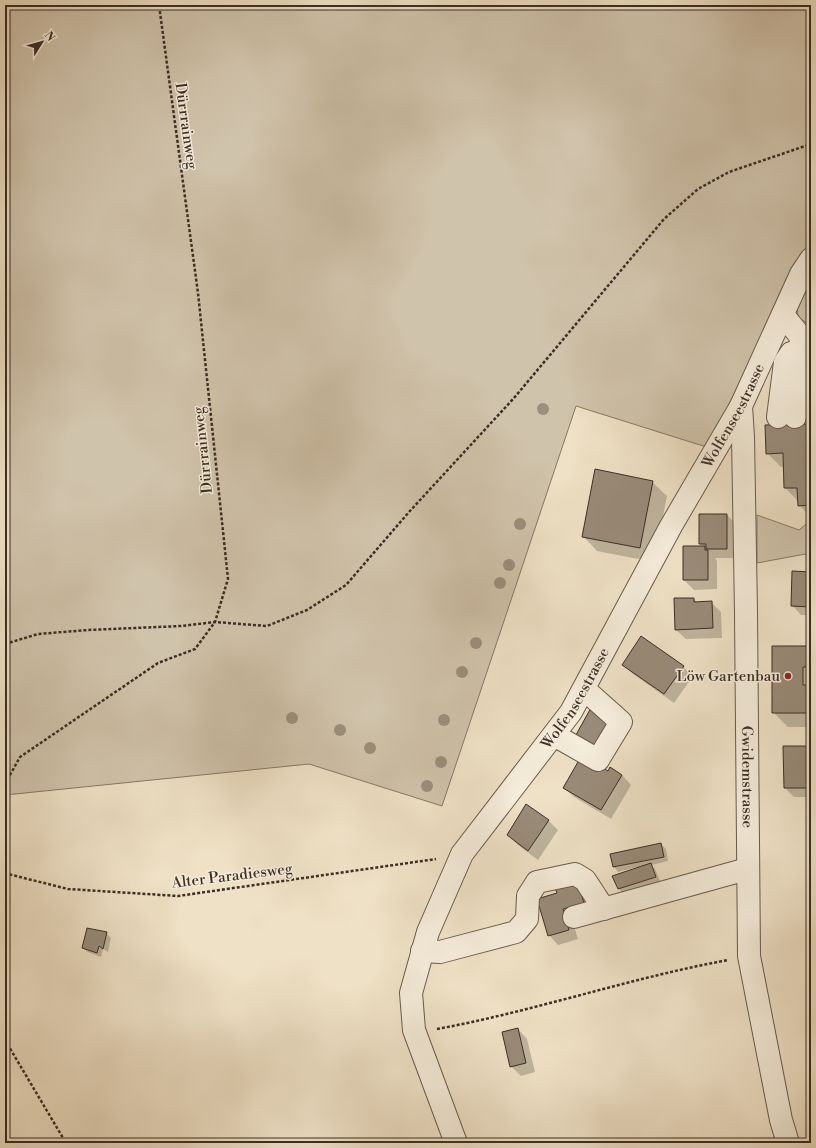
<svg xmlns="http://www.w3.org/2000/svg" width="816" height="1148" font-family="'Libre Bodoni',serif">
	<rect width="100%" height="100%" fill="#efe1c6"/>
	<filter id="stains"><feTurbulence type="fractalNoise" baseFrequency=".005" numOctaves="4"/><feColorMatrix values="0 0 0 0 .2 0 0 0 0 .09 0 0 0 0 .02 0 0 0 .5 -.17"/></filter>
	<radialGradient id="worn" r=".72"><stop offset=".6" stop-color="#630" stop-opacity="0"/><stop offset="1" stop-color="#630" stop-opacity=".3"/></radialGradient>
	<path fill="#d0c3ab" stroke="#867868" d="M5,5H811V259L716,450L576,406L442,806L309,764L5,795Z
		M811,267V326L798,317L797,304Z
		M757,515L799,530L811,520V553L757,563Z"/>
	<path fill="#0003" d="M811,425V517L799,505V502L785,488V467H781L767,453Z
		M652,482L667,496L654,562L597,551L583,536Z
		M727,515L736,524L737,558H715L717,561V589L694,590L684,580L703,547L700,544Z
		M811,573V615H801L792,605Z
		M694,599L698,603H712L721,612L722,638L686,639L676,630Z
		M811,647V727H788L773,712Z
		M623,665L683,667L693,676L674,703L633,674Z
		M809,747L811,749V797H794L785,788Z
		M608,772L622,775L631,785L611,819L574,797L564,788Z
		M526,806L549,821L558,830L538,860L518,845L508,835Z
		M661,844L666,849L668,861L651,865L655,869L660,881L623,893L618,888L638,869L637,867L618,872L614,867L611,854Z
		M577,882L593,913L572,919L578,939L558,945L549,935L558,894Z
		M106,933L111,938L108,952L103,949L101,957L88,952L83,948Z
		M518,1029L527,1039L535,1072L521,1076L511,1066Z"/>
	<path fill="#998b79" stroke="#3b2e25" d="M811,424V505L798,506L797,488H784L783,453L766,454L765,425Z
		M595,469L653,481L640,548L582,537Z
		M699,514H727V549H706V544H699Z
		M683,546H705V550H708V580H683Z
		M792,571L811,572V607L791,606Z
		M674,598H694V602L712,601L713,628L675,630Z
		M641,636L684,666L664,694L622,665Z
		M772,646H811V667H803V685H808V713H772Z
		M592,706L616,719L596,755L572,742Z
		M783,746H810V759H811V788H784Z
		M582,755L608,771L610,767L622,775L601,810L563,788Z
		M526,804L549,820L528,851L507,835Z
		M661,843L664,857L613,867L610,854Z
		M651,863L656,877L618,889L612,876Z
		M577,881L584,903L563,909L569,930L548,936L537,899L557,893L555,888Z
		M87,928L107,932L103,949L99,946L97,953L82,948Z
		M518,1028L526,1063L510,1067L502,1032Z"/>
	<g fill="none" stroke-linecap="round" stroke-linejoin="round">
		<defs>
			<g id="minor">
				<path d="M783,315L801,337L795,417"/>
				<path id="s1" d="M741,406L743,437L746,612L749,956L781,1120L788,1143"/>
				<path d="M778,417L785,362L791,353"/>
				<path d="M554,735L598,760L621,722L584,689"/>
				<path d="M574,917L747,869"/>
				<path d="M422,951L440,952L516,932L527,919L528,896L537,882L575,874L585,880L604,909"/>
				<path id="s2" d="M456,1143L414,1030L411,993L428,932L462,854L571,712L671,526L741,406L801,274L811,259"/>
			</g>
		</defs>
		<use href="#minor" stroke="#685b4d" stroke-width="24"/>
		<path stroke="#3b2e25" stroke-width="2.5" stroke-dasharray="3 2" stroke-linecap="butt" d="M5,644L38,634L88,630L181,626L215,622L267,626L307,610L346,585L409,512L514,398L664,219L698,189L729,172L811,144
			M5,784L20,757L158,663L195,649L215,622L228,579L198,293L159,5
			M5,848L8,874
			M5,872L8,874L68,889L178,896L436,859
			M5,879L8,874
			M437,1029C535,1011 630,978 728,960
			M5,1040L66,1143"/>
		<use href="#minor" stroke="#f5ecda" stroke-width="22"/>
	</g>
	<g fill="#9c8f7c">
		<circle cx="543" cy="409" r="6"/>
		<circle cx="520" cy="524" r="6"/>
		<circle cx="509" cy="565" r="6"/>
		<circle cx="500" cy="583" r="6"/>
		<circle cx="476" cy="643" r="6"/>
		<circle cx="462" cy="672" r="6"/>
		<circle cx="292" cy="718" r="6"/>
		<circle cx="444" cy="720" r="6"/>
		<circle cx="340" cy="730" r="6"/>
		<circle cx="370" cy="748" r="6"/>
		<circle cx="441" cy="762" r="6"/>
		<circle cx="427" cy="786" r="6"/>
	</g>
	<circle fill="#8f2418" stroke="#f5ecda" stroke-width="1.5" cx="788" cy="676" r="4"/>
	<g text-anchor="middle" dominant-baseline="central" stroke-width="3" stroke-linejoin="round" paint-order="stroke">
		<g font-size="15" fill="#3b2e25" stroke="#f5ecda">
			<text transform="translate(186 126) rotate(82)">Dürrrainweg</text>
			<text stroke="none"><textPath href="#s2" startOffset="823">Wolfenseestrasse</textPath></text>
			<text transform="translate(203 450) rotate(-96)">Dürrrainweg</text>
			<text stroke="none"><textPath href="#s2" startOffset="499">Wolfenseestrasse</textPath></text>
			<text stroke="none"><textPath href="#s1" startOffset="371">Gwidemstrasse</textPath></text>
			<text transform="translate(232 876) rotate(-7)">Alter Paradiesweg</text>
		</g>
		<g font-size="15" fill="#3b2e25" stroke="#f5ecda" text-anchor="end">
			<text x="780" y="676">Löw Gartenbau</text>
		</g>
	</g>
	<rect width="816" height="1148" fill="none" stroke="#efe1c6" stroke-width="20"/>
	<rect x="6" y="6" width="804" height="1136" fill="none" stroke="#3b2e25" stroke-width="2"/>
	<rect x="10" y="10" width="796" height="1128" fill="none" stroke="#3b2e25"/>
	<g transform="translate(42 42) rotate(53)" stroke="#f5ecda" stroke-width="3" paint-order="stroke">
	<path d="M0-3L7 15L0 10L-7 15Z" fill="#3b2e25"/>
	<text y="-6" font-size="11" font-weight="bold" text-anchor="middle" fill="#3b2e25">N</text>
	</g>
	<rect width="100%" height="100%" filter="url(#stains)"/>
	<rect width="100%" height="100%" fill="url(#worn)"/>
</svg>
